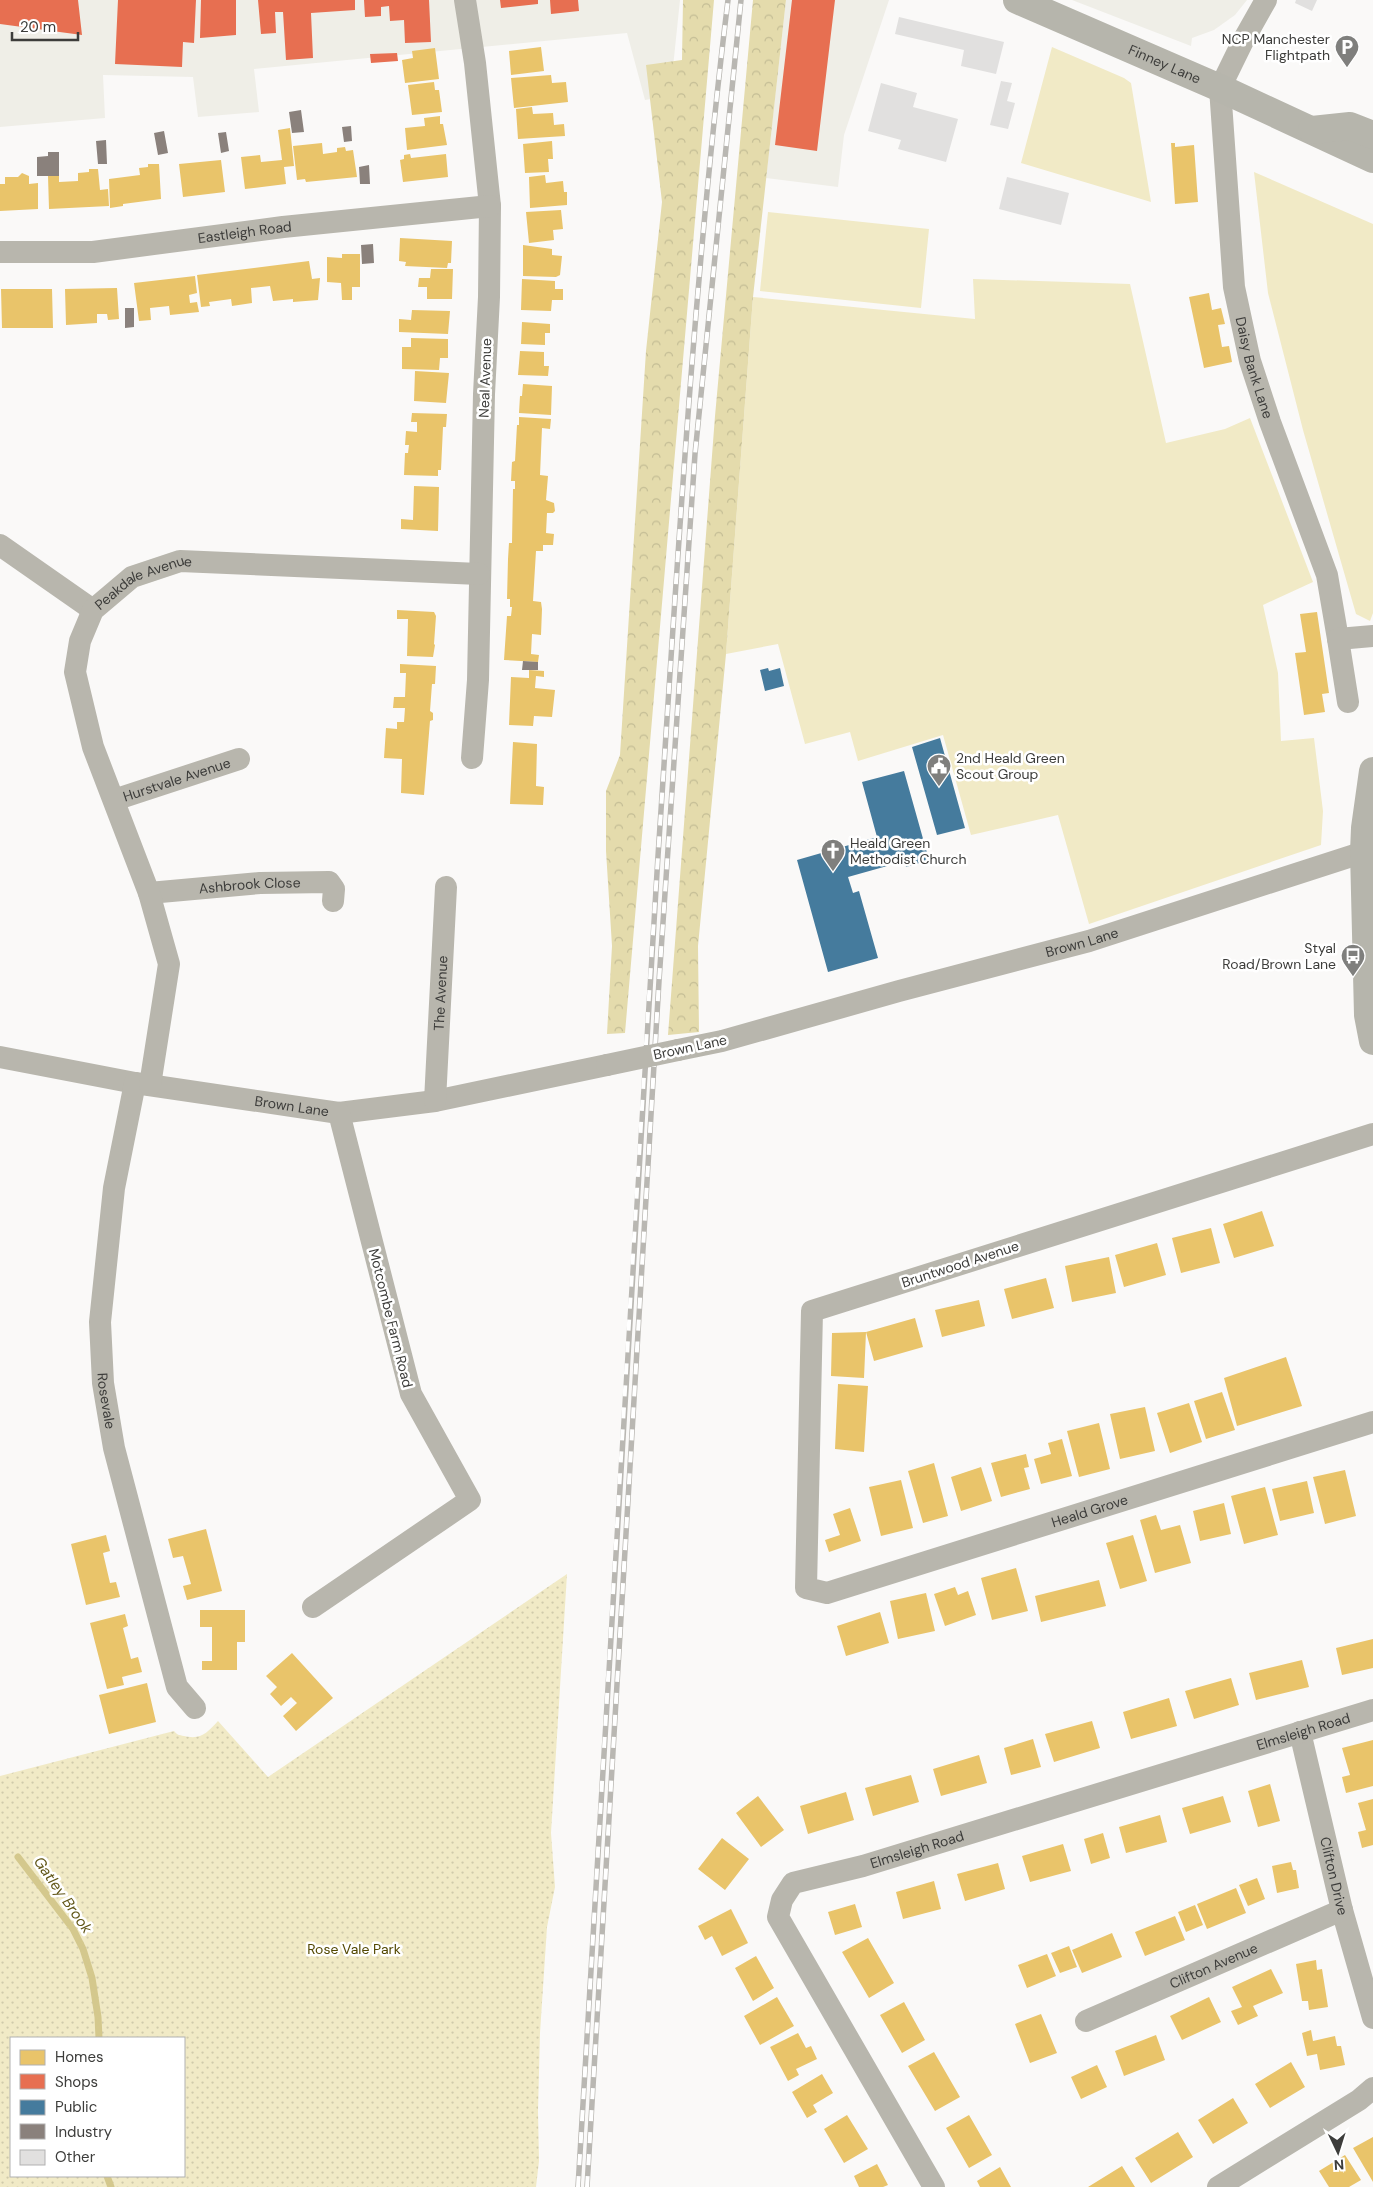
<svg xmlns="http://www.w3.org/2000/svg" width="1373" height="2187" font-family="'DM Sans',sans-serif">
	<defs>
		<pattern id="forest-crowns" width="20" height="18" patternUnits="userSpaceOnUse" patternTransform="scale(1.25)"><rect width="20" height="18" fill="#e4dbac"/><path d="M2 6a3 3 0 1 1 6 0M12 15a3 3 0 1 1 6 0" fill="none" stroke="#c4bd95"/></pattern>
		<pattern id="park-dots" width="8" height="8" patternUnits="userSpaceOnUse" patternTransform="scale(1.25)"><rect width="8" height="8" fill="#f1eac6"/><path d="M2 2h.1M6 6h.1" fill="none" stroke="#d0caab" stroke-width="1.8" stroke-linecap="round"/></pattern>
	</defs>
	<rect width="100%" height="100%" fill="#faf9f8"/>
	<path fill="#efeee7" d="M0,0H680L670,96L645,100L627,33L254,69L259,112L198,117L193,77L103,75L105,118L0,127Z
		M786,0H889L844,135L838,187L766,178Z
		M1072,0H1247L1235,15L1214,30L1192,38L1191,46Z"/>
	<path fill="#f1eac6" d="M1052,47L1124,78L1131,83L1151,202L1021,163Z
		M1254,172L1373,224V613L1370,621L1356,614L1303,430L1268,293Z
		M768,212L929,229L921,308L760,291Z
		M973,279L1130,284L1166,443L1225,429L1250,418L1313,582L1263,605L1278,673L1281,741L1314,738L1323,811L1321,845L1089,924L1058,815L971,835L943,735L858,761L850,732L805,744L778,644L726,654L753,297L975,319Z"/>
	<path fill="url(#forest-crowns)" d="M683,0H714L625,1033L607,1034L612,946L606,851V791L620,755L646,351L662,202L646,65L682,60Z
		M753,0H786L753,297L726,654L698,946L699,1032L668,1035L715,416Z"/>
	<path fill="url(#park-dots)" fill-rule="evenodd" d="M567,1574L551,1833L555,1887L547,1927L540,2033L538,2111L539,2161L536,2187H0V1776L174,1731C177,1735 179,1735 184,1736C201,1740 207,1733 218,1721L268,1777ZM11,2038H184V2176H11Z"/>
	<path fill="#e9c46a" d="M541,47L544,71L511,75L509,51Z
		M435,48L439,79L405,83L402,60L413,58L412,51Z
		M551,75L552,83L566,82L568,102L514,108L511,78Z
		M434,82L435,90H439L442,112L412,115L408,85Z
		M532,107L533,114L553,113L554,125L564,124L565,136L518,139L516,109Z
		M440,116V124H443L447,145L407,150L405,128L425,126L424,118Z
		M290,128L294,166L284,167L286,184L245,189L241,157L260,155L261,162L282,160L278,130Z
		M552,141L553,159H548L549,172L525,173L523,144Z
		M322,143L323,154L337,152V148L345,147L346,151L353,150L357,177L306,182L305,179L297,180L293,146Z
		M1171,143H1175V147L1194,145L1198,202L1175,204Z
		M410,154L411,158L446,154L448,177L403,182L400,160L404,159V155Z
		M221,160L225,192L183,197L179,164Z
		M148,164H159L161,199L123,204V206L110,208L109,179L140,175L139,168L148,167Z
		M89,169H98L100,190L108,189L109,206L49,209L48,176H59V182L78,181V173L89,172Z
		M22,173L29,176V184L38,183V209L0,211V184H5V177H18Z
		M545,175L546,183L563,181L564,192H567V205L530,208L529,177Z
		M561,210L563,229L553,230L554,240L529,243L526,212Z
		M400,238L452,241L451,263H448L447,268L405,266L406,262L399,261Z
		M523,245L552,249V255L562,256L560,275L556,277L523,276Z
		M342,254H360V287H352V300H342L341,283L327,282V257L342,258Z
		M309,261L312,279L320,278L318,300L293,302V299L273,301L270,286L251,288L252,303L232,306L231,299L209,302L210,306L201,307L197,275Z
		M431,269H453L452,299H427V287H418L419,278H430Z
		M195,276L197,293L189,295L190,303L197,302L199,312L170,315L169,306L150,308L151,320L139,321L134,283Z
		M522,279L555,281V289H563V300H552L551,311L521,310Z
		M117,288L119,319L108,320L107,314H97V323L66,325L65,289Z
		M1,289H52L53,328H2Z
		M1209,293L1212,310L1221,308L1225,324L1218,325L1222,347L1229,346L1232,362L1204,368L1189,297Z
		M412,310L450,311L448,334L399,332V319L411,320Z
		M522,322L550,324V333H545V345L521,344Z
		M411,338L448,339V358H440L439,370L402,369V347H411Z
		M520,351L544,352V366H549L548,376L518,375Z
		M415,371L449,373L446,403L414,401Z
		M523,384L552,386L551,415L519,413L520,396H522Z
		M412,413L447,414L446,427H443L441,470H438V476L404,475L405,453H408L409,445H405L406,431L417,432V422H411Z
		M519,417L551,419L550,429L542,428L540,475L548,476L546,500L554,503L555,511L553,513H547L546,533L554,534L553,545H543V551H536L533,601L541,602L542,609L541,635L532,634L531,654L539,655L538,662L504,660L507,616H511L512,607H510V599H507L508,559L509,543H512L513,489H515V481H511L512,462L515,461L517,425H519Z
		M414,486L439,487L438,531L401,529V519L413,520Z
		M397,610L434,612L436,616L434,644L435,645L433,657L407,656L408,619H397Z
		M1317,612L1329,693L1322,694L1325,712L1304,715L1295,653L1306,652L1300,614Z
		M400,664L436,666L435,684H432L430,711L433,713V720L430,721L424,795L401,793L402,759L384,758L386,728L397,729V722H404L405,708H393L394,697H405L406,673H400Z
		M529,670L544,671V677L536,676L535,688L555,690L552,717L534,716L533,726L509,725L511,677L529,678Z
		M513,742L537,744L536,786L544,787L543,805L510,804Z
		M1262,1211L1274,1246L1234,1258L1223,1224Z
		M1211,1228L1220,1263L1181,1273L1172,1238Z
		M1157,1243L1166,1275L1124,1287L1115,1255Z
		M1109,1257L1116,1293L1072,1302L1065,1266Z
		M1046,1278L1054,1308L1012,1319L1004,1289Z
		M979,1300L985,1326L942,1337L935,1310Z
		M915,1318L923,1347L874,1361L866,1332L864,1378L831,1376L832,1333L866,1332Z
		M1286,1357L1302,1406L1237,1426L1224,1378Z
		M838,1384L868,1386L864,1452L835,1449Z
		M1222,1392L1235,1430L1206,1439L1194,1401Z
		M1189,1403L1202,1442L1170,1453L1157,1413Z
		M1145,1407L1155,1451L1120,1459L1110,1414Z
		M1099,1423L1110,1469L1079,1477L1067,1431Z
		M1062,1439L1072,1476L1041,1484L1034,1459L1051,1454L1048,1443Z
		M1026,1454L1029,1467L1024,1468L1030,1489L1001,1497L991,1463Z
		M934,1463L948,1516L923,1523L908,1471Z
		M981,1467L992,1501L961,1511L951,1477Z
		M1345,1470L1356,1516L1325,1524L1313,1477Z
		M901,1480L913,1528L881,1536L869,1487Z
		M1307,1481L1314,1513L1280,1521L1272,1489Z
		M1265,1487L1278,1535L1244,1544L1231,1496Z
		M1224,1503L1231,1534L1200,1541L1193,1511Z
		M850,1508L861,1541L829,1552L825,1540L840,1535L833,1514Z
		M1156,1515L1161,1530L1180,1525L1191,1563L1155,1573L1140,1520Z
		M206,1529L222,1591L187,1600L183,1586L191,1584L183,1556L173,1558L168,1539Z
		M106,1535L110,1551L103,1553L110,1583L116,1582L120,1597L86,1605L71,1544Z
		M1133,1535L1147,1581L1120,1589L1106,1543Z
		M1016,1568L1028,1611L992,1620L981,1578Z
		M1099,1580L1106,1606L1041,1622L1035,1596Z
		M955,1587L958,1595L968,1591L976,1615L945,1626L934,1594Z
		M926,1593L935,1631L898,1639L890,1601Z
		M200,1610H245V1642H237V1670H202V1661H212V1627H200Z
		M880,1612L889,1643L846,1656L837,1626Z
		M125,1614L128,1626L123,1628L131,1659L138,1657L142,1672L122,1677L124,1685L107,1689L90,1623Z
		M1373,1639V1668L1342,1675L1336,1648Z
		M292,1653L333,1698L296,1731L283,1716L297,1703L291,1697L281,1706L270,1694L277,1687L266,1676Z
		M1302,1660L1309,1687L1256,1700L1249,1673Z
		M1231,1678L1239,1705L1194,1719L1185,1691Z
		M147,1683L156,1722L109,1734L99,1695Z
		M1169,1698L1177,1726L1131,1739L1123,1712Z
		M1092,1721L1100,1748L1054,1762L1045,1734Z
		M1033,1739L1041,1767L1011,1775L1004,1748Z
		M1373,1740V1786L1346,1793L1342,1777L1350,1775L1342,1748Z
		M979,1755L987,1783L941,1796L933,1769Z
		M911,1775L919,1802L873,1816L865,1788Z
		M1270,1784L1280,1821L1258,1827L1248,1791Z
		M846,1792L854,1820L808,1834L800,1806Z
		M758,1796L784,1830L761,1847L736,1813Z
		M1223,1796L1231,1822L1190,1834L1182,1808Z
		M1373,1799V1845L1362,1848L1358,1832L1366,1830L1358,1803Z
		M1160,1815L1167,1842L1126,1853L1119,1827Z
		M1103,1833L1110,1858L1091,1864L1084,1839Z
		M722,1838L749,1859L725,1890L698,1869Z
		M1063,1844L1071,1871L1030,1882L1022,1856Z
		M1291,1862L1293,1870H1296L1299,1888L1277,1893L1272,1866Z
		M998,1863L1005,1889L965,1901L957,1874Z
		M1257,1878L1265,1899L1248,1906L1239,1885Z
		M934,1881L941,1909L903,1919L896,1892Z
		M1236,1888L1246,1913L1207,1929L1197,1904Z
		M855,1904L862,1927L835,1935L828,1912Z
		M1195,1905L1203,1925L1186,1932L1178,1912Z
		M731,1909L748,1943L722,1956L712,1936L705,1940L698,1926Z
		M1175,1916L1185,1940L1145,1956L1135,1932Z
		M1112,1933L1122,1957L1082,1973L1072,1950Z
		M868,1938L894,1983L869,1998L842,1952Z
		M1069,1946L1077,1967L1060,1973L1051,1953Z
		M1047,1954L1056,1976L1027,1988L1018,1965Z
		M756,1956L774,1988L753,2001L735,1968Z
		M1316,1960L1317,1970L1322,1969L1328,2007L1309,2010L1308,2001H1302L1296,1964Z
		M1271,1969L1283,1993L1253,2006L1258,2016L1238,2025L1231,2011L1242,2007L1232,1987Z
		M777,1997L794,2026L760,2045L744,2016Z
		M1209,1997L1221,2022L1182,2040L1170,2016Z
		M904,2002L925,2040L902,2053L880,2015Z
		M1041,2014L1057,2053L1030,2063L1015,2024Z
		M1311,2030L1313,2041L1335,2036L1337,2046H1341L1345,2065L1320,2070L1317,2054L1307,2056L1302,2033Z
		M798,2033L806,2048L811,2046L817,2059L796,2069L799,2075L788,2081L770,2047Z
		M1156,2035L1165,2060L1124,2076L1115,2051Z
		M934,2052L960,2097L935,2111L908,2066Z
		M1291,2062L1305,2087L1270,2108L1255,2084Z
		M1097,2065L1107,2087L1081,2099L1071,2077Z
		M822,2074L833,2093L813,2105L817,2112L807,2118L792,2092Z
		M1233,2098L1248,2123L1213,2144L1198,2120Z
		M847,2115L868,2149L844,2163L824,2129Z
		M969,2115L992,2155L969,2168L946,2128Z
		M1178,2132L1193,2157L1151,2183L1135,2158Z
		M1373,2137V2182L1353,2148Z
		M1345,2155L1361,2180L1349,2187H1329L1319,2171Z
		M877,2164L888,2185L883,2187H859L854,2176Z
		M1122,2166L1135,2187H1088Z
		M1000,2167L1011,2187H980L977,2181Z"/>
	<path fill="#e76f51" d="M0,0H78L82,35L0,24Z
		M118,0H196L194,43L183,42L182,67L115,64Z
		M201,0H236V35L200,38Z
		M258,0H355V10L311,13L313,58L286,60L283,12H275L276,33L261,34Z
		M364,0H429L431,42L405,43L404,20L390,21L389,6L381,7V16L365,17Z
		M500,0H538V4L501,8Z
		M550,0H578L579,11L551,14Z
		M792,0H835L817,151L775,145Z
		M397,53L398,61L371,63L370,54Z"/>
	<path fill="#457b9d" d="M768,668L769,671L780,668L784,686L765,691L760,670Z
		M940,738L965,828L937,835L912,747Z
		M904,771L929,860L906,867L905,861L848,877L853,893L859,891L878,958L828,972L797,860L877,837L862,782Z"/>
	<path fill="#8a817c" d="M301,110L304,132L292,133L289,112Z
		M351,126L352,141L344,142L342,127Z
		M164,131L168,153L158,155L154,133Z
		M226,132L229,151L221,153L218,133Z
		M106,140L107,164H98L96,141Z
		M48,152H59V176H37V157L48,156Z
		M369,165L370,184H360L359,167Z
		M373,244L374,263L362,264L361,245Z
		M125,308H134V327L125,328Z
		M523,661L538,662V670H522Z"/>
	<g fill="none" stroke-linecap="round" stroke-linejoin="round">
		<path stroke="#d4c88d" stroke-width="7" d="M18,1857L73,1929L83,1949L92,1978L98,2017L99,2038
			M107,2176L111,2187"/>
	</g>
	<path fill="#e1e0df" d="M1296,0H1317L1312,11L1295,3Z
		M899,17L1004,42L996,74L961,66L964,50L895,34Z
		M1001,81L1012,83L1007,101L1015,103L1008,129L990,125Z
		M881,83L917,93L913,107L958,119L946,162L898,149L901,140L868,131Z
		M1007,177L1069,193L1061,225L999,209Z"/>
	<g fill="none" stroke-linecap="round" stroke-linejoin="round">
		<g stroke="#b8b6ad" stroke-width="22">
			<path d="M465,0L475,63L490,206L489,297L484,394L478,680L472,758"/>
			<path id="s1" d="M1266,0L1244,39L1220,88L1234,287L1250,361L1270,422L1327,575L1338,639"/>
			<path id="s2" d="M0,252H93L283,227L490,206"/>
			<path d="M0,545L93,610"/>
			<path d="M1348,702L1338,639L1373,636"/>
			<path id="s3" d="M114,800L239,759"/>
			<path id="s4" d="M149,893L260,883L329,882L334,889L333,901"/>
			<path id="s5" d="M678,1050L722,1041L899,991L1089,941L1364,852"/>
			<path id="s6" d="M0,1057L135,1083L339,1113L435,1101L607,1065"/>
			<path id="s7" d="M135,1083L114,1188L100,1322L103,1383L114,1448L177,1687L195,1708"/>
			<path id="s8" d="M150,1085L169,964L149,893L93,747L75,672L80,641L93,610L132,577L180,561L479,574"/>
			<path id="s9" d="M435,1101L446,887"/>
			<path id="s10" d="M1373,1134L812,1311L806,1588L827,1593L1373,1422"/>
			<path d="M313,1607L470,1500L411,1394L339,1113"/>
			<path id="s11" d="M1300,1732L1342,1910L1373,2018"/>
			<path id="s12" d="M1086,2021L1342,1910"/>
			<path id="s13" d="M934,2187L778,1917L782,1900L793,1883L863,1866L1373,1710"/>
			<path d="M1218,2187L1359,2100L1373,2088"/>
		</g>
		<g stroke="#b6b5ac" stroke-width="28">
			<path id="s14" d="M1017,0L1220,88L1373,159"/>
			<path d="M1312,130L1350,126L1373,135"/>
			<path d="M1373,771L1365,828L1364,852L1368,1015L1373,1041"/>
		</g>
		<defs>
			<path id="rail" d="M578,2187C605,1744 629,1300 658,856C677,571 693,284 728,0
				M587,2187L659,981L695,454L741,0"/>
		</defs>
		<use href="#rail" stroke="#b9b7b2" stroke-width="5.5"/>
		<use href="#rail" stroke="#fff" stroke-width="4" stroke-dasharray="11" stroke-linecap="butt"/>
		<path stroke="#b8b6ad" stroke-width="22" d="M607,1065L678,1050"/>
	</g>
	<defs>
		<symbol id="parking-pin" viewBox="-11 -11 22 30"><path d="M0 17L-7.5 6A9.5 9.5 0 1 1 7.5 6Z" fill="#7f7f7d" stroke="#fff"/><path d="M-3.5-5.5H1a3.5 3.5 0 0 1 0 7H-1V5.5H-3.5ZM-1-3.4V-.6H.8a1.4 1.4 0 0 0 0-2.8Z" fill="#fff"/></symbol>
		<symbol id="civic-pin" viewBox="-11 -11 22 30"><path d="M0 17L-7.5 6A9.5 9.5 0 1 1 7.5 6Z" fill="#7f7f7d" stroke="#fff"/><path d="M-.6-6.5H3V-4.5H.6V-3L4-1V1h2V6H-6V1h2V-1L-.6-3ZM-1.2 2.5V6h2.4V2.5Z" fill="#fff"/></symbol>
		<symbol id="church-pin" viewBox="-11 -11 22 30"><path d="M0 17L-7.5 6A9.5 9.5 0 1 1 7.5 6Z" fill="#7f7f7d" stroke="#fff"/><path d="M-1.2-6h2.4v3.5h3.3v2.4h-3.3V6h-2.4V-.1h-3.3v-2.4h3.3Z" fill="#fff"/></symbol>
		<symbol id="bus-pin" viewBox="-11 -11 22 30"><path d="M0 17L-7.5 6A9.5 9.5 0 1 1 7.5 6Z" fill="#7f7f7d" stroke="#fff"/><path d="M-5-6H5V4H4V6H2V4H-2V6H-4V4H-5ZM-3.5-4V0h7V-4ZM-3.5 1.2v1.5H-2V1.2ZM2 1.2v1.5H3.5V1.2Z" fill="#fff"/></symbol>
	</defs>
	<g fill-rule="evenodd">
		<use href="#parking-pin" x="1333" y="33" width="28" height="38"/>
		<use href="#civic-pin" x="925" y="752" width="28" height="38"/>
		<use href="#church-pin" x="819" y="837" width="28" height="38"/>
		<use href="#bus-pin" x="1339" y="942" width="28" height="38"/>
	</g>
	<g text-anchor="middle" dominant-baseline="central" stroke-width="5" stroke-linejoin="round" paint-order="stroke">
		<g font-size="14" fill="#3d3d3b" stroke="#fff" text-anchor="end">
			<text x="1330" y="39">NCP Manchester<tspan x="1330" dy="16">Flightpath</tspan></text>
			<text x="956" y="758" text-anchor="start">2nd Heald Green<tspan x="956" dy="16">Scout Group</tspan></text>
			<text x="850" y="843" text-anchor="start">Heald Green<tspan x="850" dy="16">Methodist Church</tspan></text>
			<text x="1336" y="948">Styal<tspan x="1336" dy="16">Road/Brown Lane</tspan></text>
		</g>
		<g font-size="14" fill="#3d3d3b" stroke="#fff">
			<text stroke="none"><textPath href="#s14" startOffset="161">Finney Lane</textPath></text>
			<text stroke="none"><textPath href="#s2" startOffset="246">Eastleigh Road</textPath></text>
			<text stroke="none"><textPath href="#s1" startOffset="382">Daisy Bank Lane</textPath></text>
			<text transform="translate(485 378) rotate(-88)">Neal Avenue</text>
			<text stroke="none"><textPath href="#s8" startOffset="554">Peakdale Avenue</textPath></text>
			<text stroke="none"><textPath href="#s3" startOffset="66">Hurstvale Avenue</textPath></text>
			<text stroke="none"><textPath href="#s4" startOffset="101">Ashbrook Close</textPath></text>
			<text stroke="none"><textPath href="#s5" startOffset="418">Brown Lane</textPath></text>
			<text stroke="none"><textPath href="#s9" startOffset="108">The Avenue</textPath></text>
			<text transform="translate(690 1047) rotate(-12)">Brown Lane</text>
			<text stroke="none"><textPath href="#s6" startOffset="296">Brown Lane</textPath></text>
			<text transform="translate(960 1264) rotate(-18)">Bruntwood Avenue</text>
			<text transform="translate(391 1318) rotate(76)">Motcombe Farm Road</text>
			<text stroke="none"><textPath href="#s7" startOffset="321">Rosevale</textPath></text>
			<text stroke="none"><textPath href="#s10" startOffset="1162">Heald Grove</textPath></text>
			<text stroke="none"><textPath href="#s13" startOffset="882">Elmsleigh Road</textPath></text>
			<text stroke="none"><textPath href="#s13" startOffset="478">Elmsleigh Road</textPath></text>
			<text stroke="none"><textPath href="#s11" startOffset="148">Clifton Drive</textPath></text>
			<text stroke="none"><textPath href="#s12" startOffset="139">Clifton Avenue</textPath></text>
		</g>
		<g font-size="14" fill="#534802" stroke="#fff">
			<text x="354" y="1949">Rose Vale Park</text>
		</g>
		<g font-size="15" font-style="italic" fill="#615617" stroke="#fff">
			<text transform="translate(63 1895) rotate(55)">Gatley Brook</text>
		</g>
	</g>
	<rect x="10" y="2037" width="175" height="140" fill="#ffffff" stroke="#b1b1b1"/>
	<rect x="20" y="2050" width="25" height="15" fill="#e9c46a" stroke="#b1b1b1"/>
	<text x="55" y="2062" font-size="15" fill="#3d3d3b">Homes</text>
	<rect x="20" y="2074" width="25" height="15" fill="#e76f51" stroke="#b1b1b1"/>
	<text x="55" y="2087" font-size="15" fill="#3d3d3b">Shops</text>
	<rect x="20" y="2100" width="25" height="15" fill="#457b9d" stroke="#b1b1b1"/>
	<text x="55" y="2112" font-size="15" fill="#3d3d3b">Public</text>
	<rect x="20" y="2124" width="25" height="15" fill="#8a817c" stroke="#b1b1b1"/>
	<text x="55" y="2137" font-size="15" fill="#3d3d3b">Industry</text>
	<rect x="20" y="2150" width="25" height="15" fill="#e1e0df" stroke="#b1b1b1"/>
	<text x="55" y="2162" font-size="15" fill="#3d3d3b">Other</text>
	<g transform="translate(1338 2152) rotate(176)" stroke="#ffffff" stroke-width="4" paint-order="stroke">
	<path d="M0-4L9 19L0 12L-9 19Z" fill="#3d3d3b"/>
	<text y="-8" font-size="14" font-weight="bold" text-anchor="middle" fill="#3d3d3b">N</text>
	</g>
	<path d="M12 32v8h66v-8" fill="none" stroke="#3d3d3b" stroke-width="2.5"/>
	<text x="20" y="32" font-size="15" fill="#3d3d3b" stroke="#ffffff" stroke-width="4" paint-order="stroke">20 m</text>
</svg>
